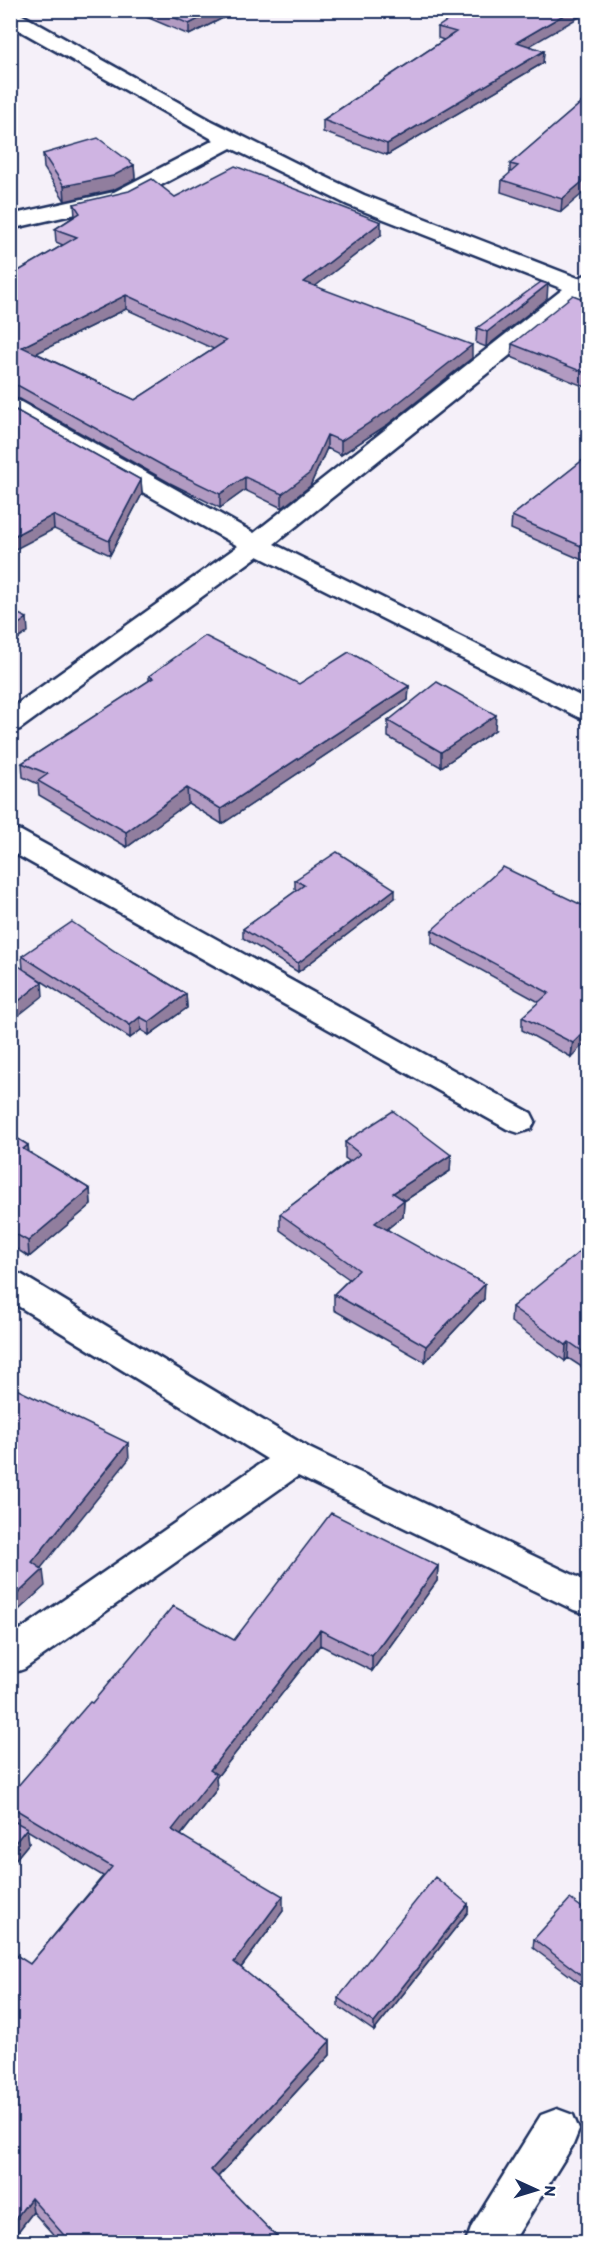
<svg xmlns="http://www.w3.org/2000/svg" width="599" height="2253" font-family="Itim,sans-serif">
	<rect width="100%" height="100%" fill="#f5f0f9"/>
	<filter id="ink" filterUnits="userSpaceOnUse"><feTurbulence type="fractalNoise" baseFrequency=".0167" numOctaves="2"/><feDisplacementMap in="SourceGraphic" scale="12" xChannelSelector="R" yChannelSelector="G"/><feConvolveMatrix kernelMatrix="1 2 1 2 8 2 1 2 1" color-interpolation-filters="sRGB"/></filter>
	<g filter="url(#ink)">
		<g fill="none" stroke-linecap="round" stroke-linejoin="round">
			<defs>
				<path id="street" d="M10,10L17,12L210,120L296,163L364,195L578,278L588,274V297L584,296L274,544L588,700V720L578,717L258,556L20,729L10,732V709L238,546L10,417V399L19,401L254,533L563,289L348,205L231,148L129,202L10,229V215L114,192L214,140L10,25Z
					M10,829L21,831L531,1113L535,1121L531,1129L519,1133L507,1129L10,851Z
					M10,1271L22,1275L309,1448L588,1582V1614L574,1610L298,1476L24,1669L10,1674V1637L267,1459L10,1301Z
					M557,2109L573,2115L579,2130L573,2145L513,2242H466L472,2226L541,2115Z"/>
			</defs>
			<use href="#street" stroke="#1b2f5e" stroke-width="5"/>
			<use href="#street" fill="#fff" fill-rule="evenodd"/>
		</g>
		<path fill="#b29bc2" stroke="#1b2f5e" stroke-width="1.5" fill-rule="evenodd" d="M130,10H239L189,35Z
			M438,27L529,46L544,51L543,63L387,155L323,132V120L444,40L438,38Z
			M588,97L561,212L501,192L502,180L510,174V164Z
			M43,154L134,165L135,179L113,190L65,201L44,168Z
			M175,197L381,235L315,286L472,358L387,425L341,455L327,448L310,486L282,508L245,490L220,508L170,483L20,399L10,398V276L63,245L56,242L55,229L75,216L74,204ZM126,309L214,349L135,400L36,353Z
			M547,299L486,347L476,343L477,328Z
			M588,301V388L511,357L512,344Z
			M10,407L141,480L142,494L110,555L54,529Z
			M588,456V561L587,562L511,529L512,516Z
			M149,676L299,684L409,686L408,700L222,824L188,803L127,847L39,795L38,784L23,777L22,763L149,681Z
			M388,721L495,730L441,767L388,737Z
			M295,880L395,898L298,972L243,938V929L297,890L295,889Z
			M588,908L571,1057L522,1030V1017L539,1002L432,943V930Z
			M116,952L186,994L187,1008L149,1035L141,1030L130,1038L26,971L43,996L23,969L22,956Z
			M10,1134L28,1145L29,1152L90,1189L91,1205L29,1257L10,1245Z
			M345,1142L451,1155L450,1171L404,1201L403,1216L387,1229L484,1299L425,1362L334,1310V1294L349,1279L280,1230V1214L349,1161L345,1158Z
			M588,1252V1371L568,1358L565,1361L511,1322L512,1307Z
			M438,1566L437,1581L372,1671L320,1645L216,1778L217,1789L181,1835L283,1911L241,1968L330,2041V2055L218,2177L282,2242H60L33,2212L10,2242L30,1964L103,1876L27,1830L29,1843L10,1866V1795L92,1703L234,1640Z
			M468,1904V1912L374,2031L338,2006V1998Z
			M588,1912V1989L533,1948L534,1939Z"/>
		<path fill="#917e9e" stroke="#1b2f5e" stroke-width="1.5" d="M216,10H239L189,35V24Z
			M572,10H588V12L516,54L517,42Z
			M544,51L543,63L387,155V144Z
			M134,165L135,179L113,190L65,201L64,186Z
			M588,177V189L561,212L562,199Z
			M381,222V235L304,295V282Z
			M548,284L547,299L486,347L487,332Z
			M126,295V309L23,360L22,347Z
			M472,345V358L387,425L341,455V441Z
			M327,435V448L310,486L282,508V494Z
			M245,477V490L220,508V494Z
			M141,480L142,494L110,555L109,541Z
			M53,515L54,529L10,552V538Z
			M27,618L28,632L10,645V630Z
			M409,686L408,700L222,824L221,809Z
			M496,715L495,730L441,767V752Z
			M187,788L188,803L127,847L126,832Z
			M395,889V898L298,972V963Z
			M42,982L43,996L10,1022V1008Z
			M186,994L187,1008L149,1035V1022Z
			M140,1017L141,1030L130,1038V1025Z
			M588,1028V1040L571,1057L573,1043Z
			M28,1145L29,1160L23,1149Z
			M451,1155L450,1171L404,1201L403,1216L375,1239V1223L393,1193Z
			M90,1189L91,1205L29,1257L28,1241Z
			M485,1284L484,1299L425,1362L426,1346Z
			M569,1342L568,1358L565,1361L566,1345Z
			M128,1443L129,1459L33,1578L32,1562Z
			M438,1566L437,1581L372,1671V1656Z
			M43,1570L45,1586L10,1618V1601Z
			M320,1630V1645L216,1778L217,1789L173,1845L172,1830L210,1770Z
			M27,1828L29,1843L10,1866V1849Z
			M283,1896V1911L234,1977V1962Z
			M468,1904V1912L374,2031V2023Z
			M330,2041V2055L211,2184V2170Z
			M31,2198L33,2212L10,2242V2226Z"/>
		<path fill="#cfb4e2" stroke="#1b2f5e" stroke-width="1.5" fill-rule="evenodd" d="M157,10H216L189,24Z
			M463,10H572L517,42L544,51L387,144L323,120L456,32L438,27Z
			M588,97V177L562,199L502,180L518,166L510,164Z
			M98,138L134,165L113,176L64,186L43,154Z
			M235,166L381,222L304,282L472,345L388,411L341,441L327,435L310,473L282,494L245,477L220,494L169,469L19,386L10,384V276L77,237L55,229L80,213L74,204L129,191L152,179L175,197ZM126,295L226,341L135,400L22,347Z
			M541,282L548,284L487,332L477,328Z
			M573,295L588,301V374L512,344Z
			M10,407L141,480L109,541L53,515L10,538Z
			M588,456V549L512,516Z
			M10,610L27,618L10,630Z
			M205,636L299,684L349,652L409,686L221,809L187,788L126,832L38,781L48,774L22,763L153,678L149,676Z
			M437,682L496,715L441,752L388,721Z
			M337,852L395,889L298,963L243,929L304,885L295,880Z
			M503,867L588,908V1028L573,1043L522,1017L549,993L432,930Z
			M72,922L116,952L186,994L149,1022L140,1017L130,1025L22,956Z
			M10,960L42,982L10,1008Z
			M393,1111L451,1155L393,1193L404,1200L375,1223L485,1284L426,1346L334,1294L359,1270L280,1214L360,1154L345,1142Z
			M10,1134L28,1145L23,1149L90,1189L28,1241L10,1231Z
			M583,1249L588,1252V1355L569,1342L566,1345L512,1307Z
			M10,1386L128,1443L32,1562L43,1570L10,1601Z
			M331,1513L438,1566L372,1656L320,1630L210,1770L216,1774L172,1830L283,1896L234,1962L330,2041L211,2170L282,2242H70L31,2198L10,2226V1951L30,1964L112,1867L10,1806V1795L90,1702L92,1703L173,1606L234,1640Z
			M10,1819L27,1828L10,1849Z
			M435,1877L468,1904L374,2023L338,1998Z
			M570,1899L588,1912V1980L534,1939Z"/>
	</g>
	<rect width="599" height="2253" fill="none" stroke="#fff" stroke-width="36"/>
	<rect x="18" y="18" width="563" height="2217" fill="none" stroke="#1b2f5e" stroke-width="2" filter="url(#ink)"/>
	<g transform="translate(536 2190) rotate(94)" stroke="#ffffff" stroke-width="4.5" paint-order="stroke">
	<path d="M0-4.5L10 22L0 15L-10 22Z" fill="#1b2f5e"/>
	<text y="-9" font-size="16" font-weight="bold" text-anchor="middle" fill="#1b2f5e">N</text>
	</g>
</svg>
